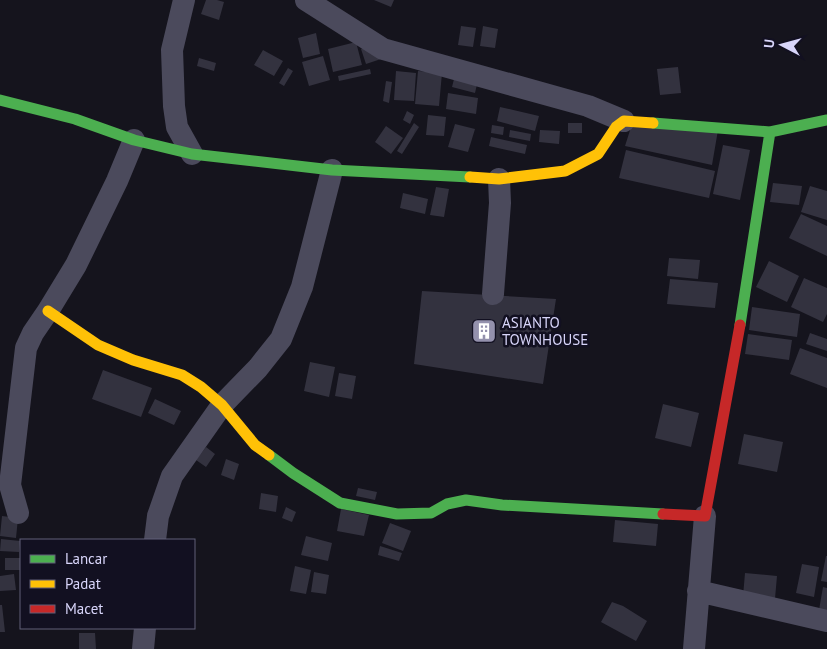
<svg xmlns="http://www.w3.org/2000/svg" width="827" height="649" font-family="'PT Sans',sans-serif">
	<rect width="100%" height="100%" fill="#15141d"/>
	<path fill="#33323f" d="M206,0H217L224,2L219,20L201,14Z
		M374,0H394L391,7Z
		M461,26L476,28L473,47L458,45Z
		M483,26L498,29L495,48L480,46Z
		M316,33L320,54L303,58L298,38Z
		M356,42L362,65L333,72L328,49Z
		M375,43L381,59L366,64L361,49Z
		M263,50L283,61L274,76L254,65Z
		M323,56L330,80L309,86L302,62Z
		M199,58L216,63L214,71L197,66Z
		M678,67L681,93L660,95L657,69Z
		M288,68L293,71L284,86L279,83Z
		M370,69L371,74L339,81L338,76Z
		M396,71L416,73L414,101L394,100Z
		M418,71L442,73L439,106L415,104Z
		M455,75L478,80L475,93L452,87Z
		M386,81L392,82L389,103L383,101Z
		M448,93L478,98L476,114L446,109Z
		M500,107L539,116L535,131L497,121Z
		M407,111L414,115L410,124L403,120Z
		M428,115L446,117L444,136L426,135Z
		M414,123L419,127L402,154L397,151Z
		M568,123H582V133H568Z
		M455,124L475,129L468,152L448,147Z
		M632,124L718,130L712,165L625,146Z
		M492,125L504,127L503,135L491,133Z
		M386,126L403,138L391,154L375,142Z
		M510,130L531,134L530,141L509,137Z
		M540,130L560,131L559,144L539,142Z
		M491,137L527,145L525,154L489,146Z
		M723,145L750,150L740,200L713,194Z
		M626,150L715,171L709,198L619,178Z
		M773,183L802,186L799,205L770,202Z
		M810,186L827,191V220L801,212Z
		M436,187L449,189L444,217L430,215Z
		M403,193L428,199L425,214L400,208Z
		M801,214L827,226V256L789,238Z
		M669,258L700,260L698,279L667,276Z
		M769,261L799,276L787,302L756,287Z
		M804,278L827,288V314L823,322L791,307Z
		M670,279L718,283L715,308L667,304Z
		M422,291L556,299L543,384L414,364Z
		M752,307L800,314L797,337L749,330Z
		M810,333L827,339V351L806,344Z
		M748,334L792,340L789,360L745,354Z
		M800,348L827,358V388L790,374Z
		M310,362L335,367L329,397L304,391Z
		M103,370L152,388L141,417L92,399Z
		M339,373L356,376L352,399L335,396Z
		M155,399L181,411L174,425L148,413Z
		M663,404L699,413L691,447L655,438Z
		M744,434L783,442L777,472L738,464Z
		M206,447L215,454L206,467L196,460Z
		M226,459L239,464L234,480L221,475Z
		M358,488L377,492L375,500L356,496Z
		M261,493L278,496L276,512L259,509Z
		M286,507L296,512L292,522L282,518Z
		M341,509L369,515L364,536L337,531Z
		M2,516L18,518L16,538L0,536Z
		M615,520L658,524L656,546L613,542Z
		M390,523L411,531L403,551L382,543Z
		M306,536L332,543L328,561L301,555Z
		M1,539L20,541L19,552L0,551Z
		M380,546L402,553L399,561L378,555Z
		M826,556H827V582L821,581Z
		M5,558H21V570H5Z
		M802,564L819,567L814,597L796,593Z
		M295,566L311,570L306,594L290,591Z
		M314,572L329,575L326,594L311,592Z
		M745,573L777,576L774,610L742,608Z
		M14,574L16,590L0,591V576Z
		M823,587L827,588V612L819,610Z
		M612,602L623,606L647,621L636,641L601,622Z
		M0,605H2L5,632H0Z
		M79,633H95L96,649H79Z"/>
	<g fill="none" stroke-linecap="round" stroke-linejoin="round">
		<path stroke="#4b4a5c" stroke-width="22" d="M184,0L172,50L174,106L177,127L192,154
			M306,0L383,49L588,106L624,121
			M493,294L500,203L499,179
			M18,513L10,485L26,348L33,333L48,311L76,265L117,181L134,140
			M155,540L158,516L172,476L222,405L258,368L281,339L302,287L332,170
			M698,591L827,621
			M143,649L145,628
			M694,649L705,516"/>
		<path stroke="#4caf50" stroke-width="11" d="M0,100L75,119L134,140L192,154L332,170L470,177
			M653,123L770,132L827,120
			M740,325L770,132
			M269,455L293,473L340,503L397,514L431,513L447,504L466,500L502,505L663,514"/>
		<path stroke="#ffc107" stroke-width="11" d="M470,177L499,179L565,171L598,154L616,127L624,121L653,123
			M48,311L98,345L133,360L182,375L201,387L222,405L255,445L269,455"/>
		<path stroke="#c62828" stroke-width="11" d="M663,514L705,516L740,325"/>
	</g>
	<defs>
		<symbol id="building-square" viewBox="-11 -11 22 22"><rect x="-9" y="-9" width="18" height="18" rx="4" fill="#9491ad" stroke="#121021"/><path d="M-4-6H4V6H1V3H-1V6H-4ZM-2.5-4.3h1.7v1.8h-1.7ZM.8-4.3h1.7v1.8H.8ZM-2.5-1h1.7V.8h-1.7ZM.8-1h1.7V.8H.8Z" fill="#fff"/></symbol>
	</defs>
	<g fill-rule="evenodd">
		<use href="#building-square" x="470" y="317" width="28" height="28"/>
	</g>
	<g text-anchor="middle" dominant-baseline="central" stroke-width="5" stroke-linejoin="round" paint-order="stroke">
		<g font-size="15" fill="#d8d5fa" stroke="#121021" text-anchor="start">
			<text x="502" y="322">ASIANTO<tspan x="502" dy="17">TOWNHOUSE</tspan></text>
		</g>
	</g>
	<rect x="20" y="539" width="175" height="90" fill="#121021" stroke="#615f78"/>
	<rect x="30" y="555" width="25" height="8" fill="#4caf50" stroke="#615f78"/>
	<text x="65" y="564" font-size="15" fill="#d8d5fa">Lancar</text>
	<rect x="30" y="580" width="25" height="8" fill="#ffc107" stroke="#615f78"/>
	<text x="65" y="589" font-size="15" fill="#d8d5fa">Padat</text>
	<rect x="30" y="605" width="25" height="8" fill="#c62828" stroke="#615f78"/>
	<text x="65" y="614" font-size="15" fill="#d8d5fa">Macet</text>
	<g transform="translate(782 45) rotate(276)" stroke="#121021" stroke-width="4" paint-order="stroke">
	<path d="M0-4L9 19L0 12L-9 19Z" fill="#d8d5fa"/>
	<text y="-8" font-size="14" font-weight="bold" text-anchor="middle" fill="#d8d5fa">U</text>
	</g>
</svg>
